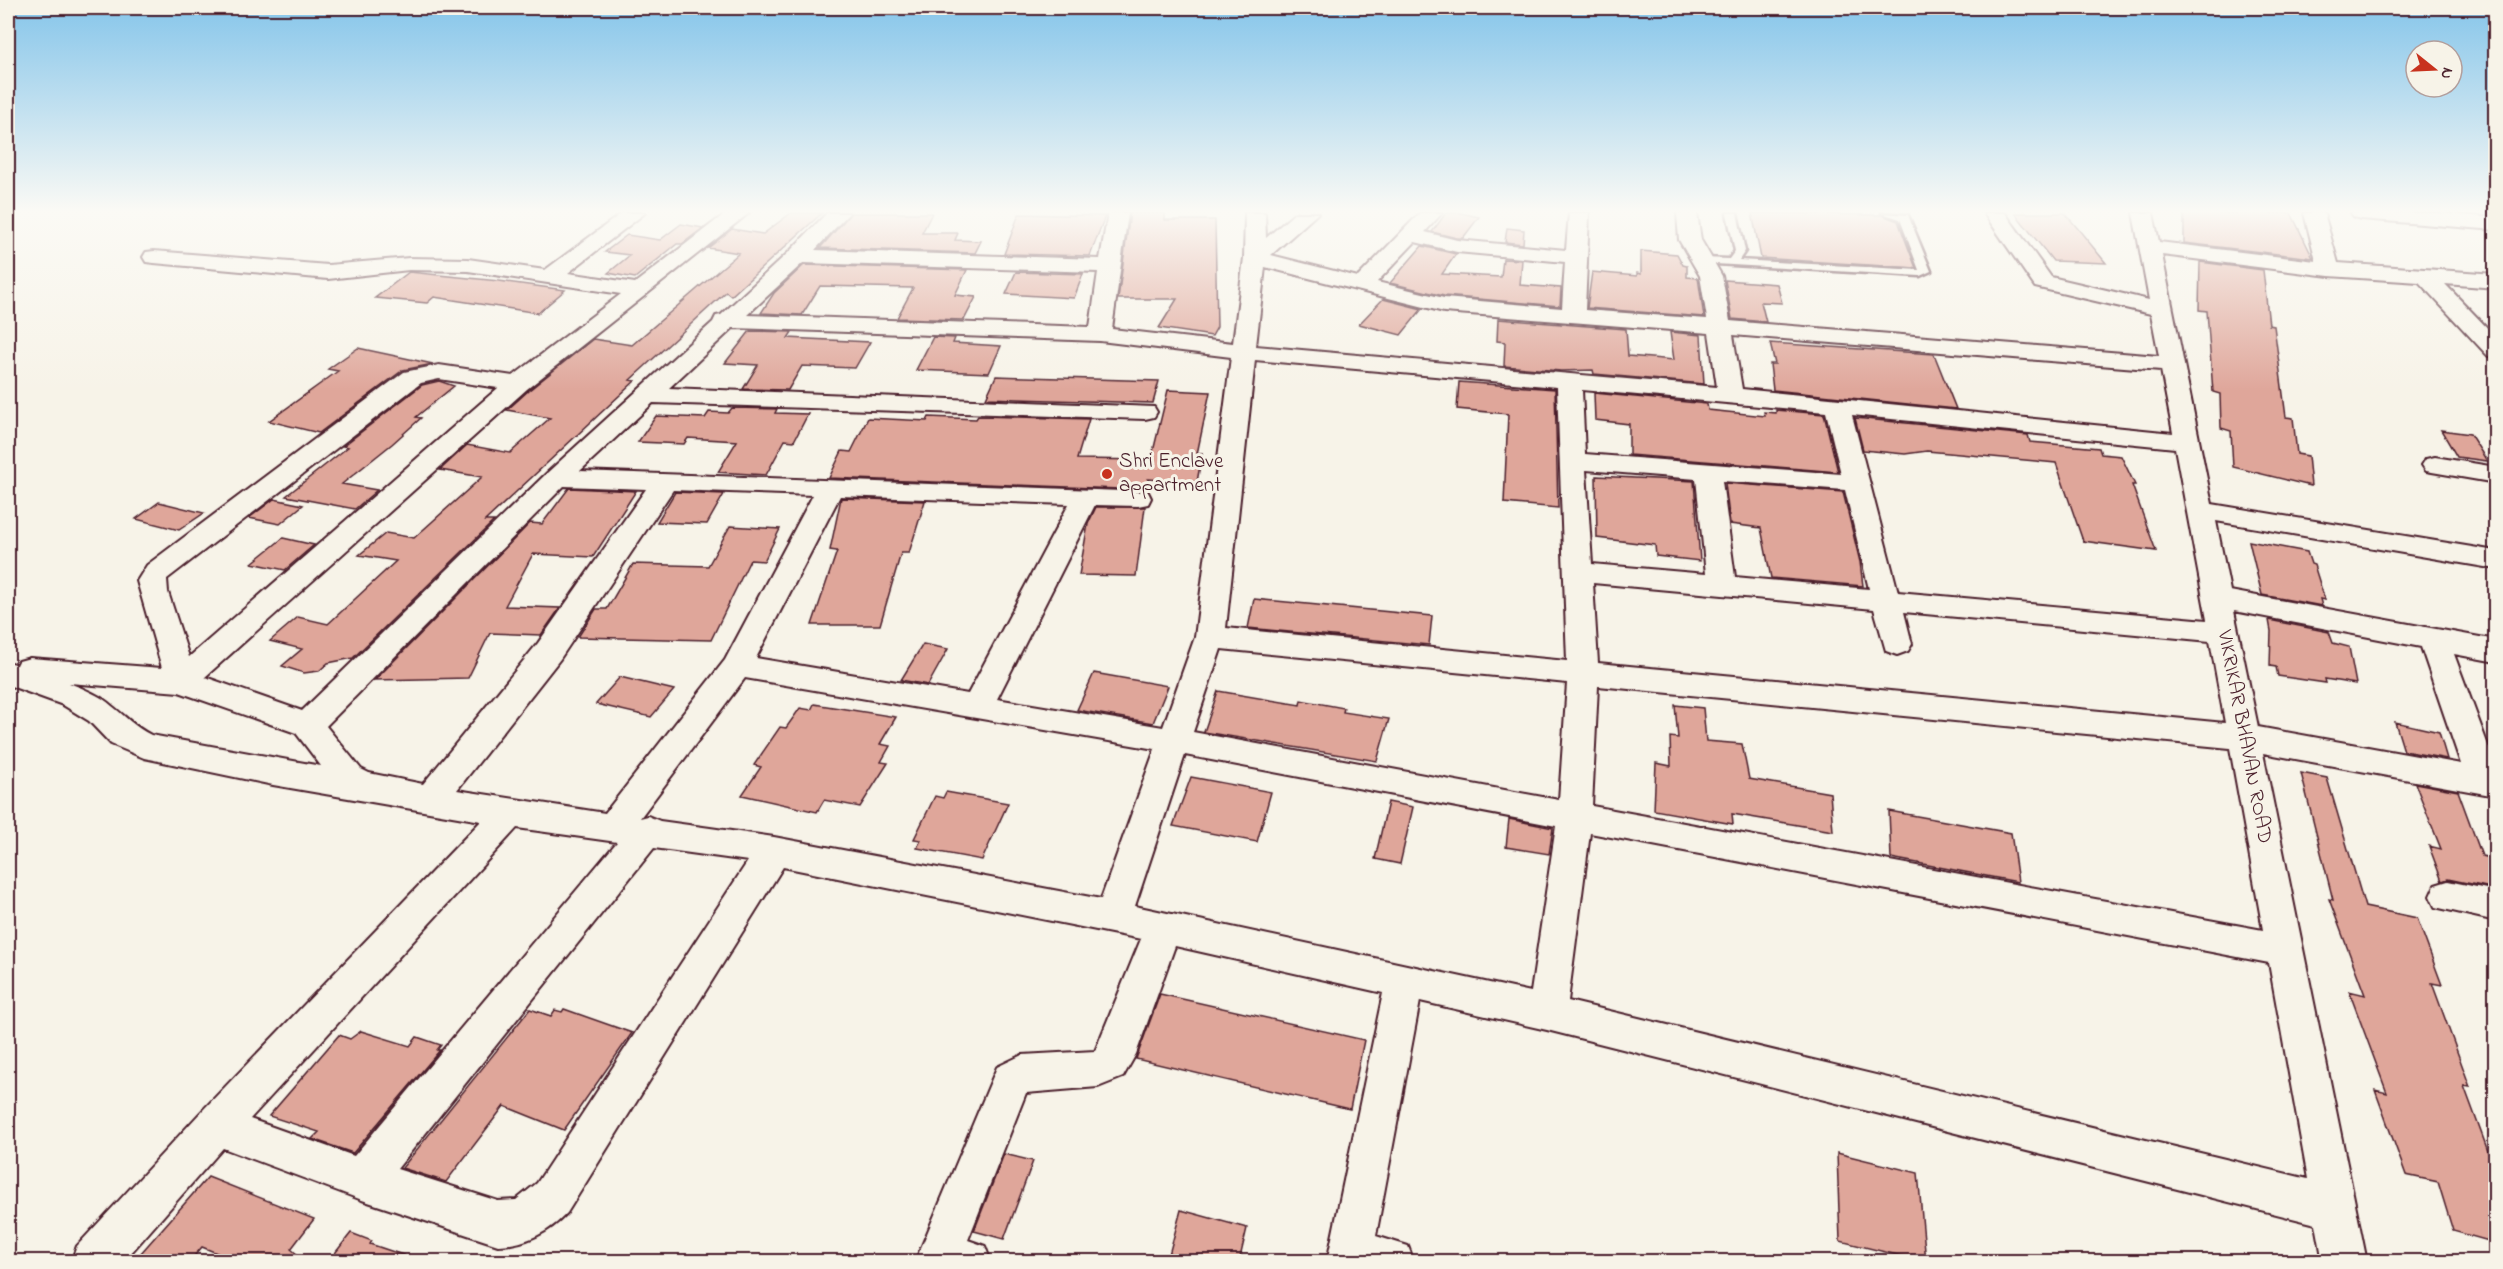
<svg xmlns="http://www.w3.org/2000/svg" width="2503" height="1269" font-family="'Indie Flower',sans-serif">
	<rect width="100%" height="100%" fill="#f7f3e8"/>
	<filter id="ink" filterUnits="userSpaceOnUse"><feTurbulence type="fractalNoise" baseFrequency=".0167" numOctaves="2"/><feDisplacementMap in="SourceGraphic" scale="12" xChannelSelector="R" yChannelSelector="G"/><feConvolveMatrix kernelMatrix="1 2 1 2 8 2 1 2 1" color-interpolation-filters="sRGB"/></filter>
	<g filter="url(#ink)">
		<path fill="#dfa69a" stroke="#4a1f2b" stroke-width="1.5" d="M791,213H822L731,296L726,292L630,380L635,381L485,521H494L353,658L328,663L319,671L304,673L282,666L302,649L270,641L298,617L328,624L396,561L359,555L386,533L414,538L482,477L440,470L467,445L510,453L550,418L507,410L528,391L593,339L632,345L739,253L708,248L732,229L763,234Z
			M851,213H932L922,233H958L955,240L981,241L975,253L820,248Z
			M1130,213H1165V220H1215L1217,327L1212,336L1159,328L1177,299H1118Z
			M1446,213H1461L1479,217L1463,238H1457L1432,232Z
			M1752,213L1882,215L1898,221L1916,268L1761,258Z
			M2015,213H2065L2106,263L2053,261Z
			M2184,213H2291L2313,258L2184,243Z
			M1019,214L1105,216L1090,256L1004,254Z
			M681,224L703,228L682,244H677L635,278L608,273L630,255L605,252L627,235L660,240Z
			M1507,228L1524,230L1523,244L1505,242Z
			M1422,246L1456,254L1442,274L1501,277L1503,259L1522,260L1520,285L1561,288L1560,306L1444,296L1390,283Z
			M1641,251L1677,254L1683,265L1687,266V277L1698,278L1704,317L1587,308L1592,272L1637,276V273L1641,274Z
			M2200,262L2263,270L2269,325L2274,326L2286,417L2293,418L2297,454L2308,456L2311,486L2233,467L2231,431L2221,428L2220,394L2213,392L2207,311L2199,310Z
			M804,265L967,270L955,295L976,297L964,320L897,318L913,288L820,286L802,315L761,313L774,293Z
			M409,272L499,281L565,290L538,313L434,297L427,303L375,298Z
			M1016,272L1083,274L1074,298L1006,294Z
			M1725,280L1777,284L1782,303L1761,302L1766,322L1732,319Z
			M1383,299L1422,309L1401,335L1359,324Z
			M1498,319L1626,329L1628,356L1674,360L1670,332L1701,335L1704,384L1594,374L1593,370L1561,371L1504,366L1505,342L1497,341Z
			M750,331L792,332L788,338L870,342L855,368L802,366L788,390L743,389L758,365L725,363Z
			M933,337L955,338L953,343L1001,346L989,373L916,370Z
			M1770,343L1934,354L1956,409L1773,390L1770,364H1775Z
			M358,348L433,364L403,370L319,433L269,421L338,371L328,369Z
			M996,376L1159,381L1153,403L986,398Z
			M439,381L454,386L416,417L421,418L392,444L342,484L377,490L355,509L286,496L348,447L343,446L422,385Z
			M1459,382L1555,389L1558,508L1504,503L1508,414L1457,409Z
			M1168,390L1210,392L1197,454H1202L1197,482L1148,479L1147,490L829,478L842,451L851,452L868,418L927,421L929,417L976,419L978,416L1089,419L1077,459L1151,460Z
			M1594,393L1707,404L1708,410L1765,416L1764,412L1776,413V410L1824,414L1838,472L1629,455V424L1595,420Z
			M732,408L777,409L775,413L808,414L794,441L785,440L766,475L718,472L737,441L688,438L684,444L638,442L656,416L705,418L709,412L728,413Z
			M1855,418L2028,435L2030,442L2099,448L2101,454L2121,456L2135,485H2132L2156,551L2083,541L2056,463L1927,451L1905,454L1863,450Z
			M2441,430L2470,434L2487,461L2457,457Z
			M1596,476L1694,481L1700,561L1656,556L1655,545L1597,538Z
			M1725,483L1843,492L1860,562L1863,586L1771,578L1761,528L1730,524Z
			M569,488L636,491L593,557L533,554L505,606L560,608L541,635L490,633L468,678L375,680L530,523L542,524Z
			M675,492L724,494L707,524L657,522Z
			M841,498L925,501L909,553H901L880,625H812L837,551L830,550Z
			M274,499L303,505L280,524L249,518Z
			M159,502L204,513L179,530L136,519Z
			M1096,507H1145L1136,576L1079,575L1088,524Z
			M730,526L780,529L764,561L750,560L711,640L578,637L596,609H607L633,564L708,566Z
			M283,538L314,545L285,570L252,563Z
			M2249,541L2307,552L2311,564L2314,565L2325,600L2320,599L2322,606L2262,595Z
			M1254,599L1432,616L1429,645L1248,628Z
			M2269,620L2329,632L2333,643L2349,647L2356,684L2325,679L2326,683L2278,676L2276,667L2270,666L2271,631Z
			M923,644L948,649L928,685L901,680Z
			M1094,673L1168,686L1153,723L1077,710Z
			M620,677L674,690L651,717L596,704Z
			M1218,691L1300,705L1301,700L1344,708L1343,712L1389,719L1377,761L1204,732Z
			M814,704L896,717L880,744L890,746L881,762L888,763L860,807L824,800L817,812L742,795L761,767L754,765L780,727L786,728L800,708L811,710Z
			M1675,705L1703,708L1706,741L1742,744L1749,779L1830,793L1833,831L1732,814L1733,824L1654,810L1656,763L1671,766L1670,737L1678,738Z
			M2395,722L2439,732L2447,759L2404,751Z
			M2301,773L2327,778L2365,907L2417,918L2442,985L2432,983L2470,1087L2464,1086L2496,1173V1243L2453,1231L2438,1182L2406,1175L2375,1090L2387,1093L2349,991L2365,995L2329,899L2333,900Z
			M1191,777L1271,792L1257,842L1173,826Z
			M2415,783L2458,791L2482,856L2496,859V889L2448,879L2442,881L2429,846L2441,849Z
			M946,792L1008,803L982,860L917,848L921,840L914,839L935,796L943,798Z
			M1388,802L1413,807L1400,864L1375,859Z
			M1889,811L2011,833L2018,882L1891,858Z
			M1509,819L1553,828L1549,854L1506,847Z
			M1160,994L1364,1040L1350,1109L1136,1059Z
			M530,1009L551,1016L555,1010L562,1012L564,1009L632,1033L564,1130L504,1106L446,1182L402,1168Z
			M361,1031L410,1046L417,1037L441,1045L437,1050H440L353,1153L312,1139L319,1132L269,1116L339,1035L350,1039Z
			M1837,1153L1918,1173L1926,1262L1840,1241Z
			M1004,1154L1033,1161L1004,1239L974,1231Z
			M208,1177L314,1219L291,1249L306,1262H239L202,1247L189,1262H133Z
			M1181,1210L1247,1228L1239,1262H1167Z
			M351,1233L372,1241L370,1244L412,1258L411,1262H328Z"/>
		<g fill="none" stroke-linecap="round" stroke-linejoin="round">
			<defs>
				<path id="service" d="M1727,213H1737L1745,251L1739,260L1919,270L1900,219L1882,213L1908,215L1931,271L1920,276L1699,263L1698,261L1703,258L1729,259L1735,251Z"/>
				<path id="minor" d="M622,213H645L568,273L635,283L726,213H749L527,389L205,677L302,711L548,472L713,322L716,316L721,315L790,251L827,213H849L815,250L1100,259L1108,213H1128L1112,329L1233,343L1244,258L1245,213H1265L1266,238L1295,213H1318L1271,255L1358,277L1420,213H1442L1425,232L1457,240L1566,250L1569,213H1589L1585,310L1707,319L1700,276L1679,240L1677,213H1697L1701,240L1722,276L1730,321L2159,356L2151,314L2035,287L1984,213H2005L2051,277L2149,300L2133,213H2153L2159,242L2316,261L2304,213H2324L2338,263L2496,274V288L2445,284L2496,337V358L2488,356L2419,282L2329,276L2162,255L2212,504L2496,551V569L2216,521L2230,591L2496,640V662L2454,654L2496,767V796L2263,753L2367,1262H2323L2316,1224L1547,1030L1420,1001L1376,1236L1408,1246L1414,1262H1327L1383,993L1175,946L1136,1054L1123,1077L1098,1087L1026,1093L968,1240L985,1246L991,1262H915L997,1067L1022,1055L1095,1051L1141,939L783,867L567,1213C549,1232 525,1245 498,1245L362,1200L223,1148L123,1262H71L77,1246L201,1112L481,821L273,785L144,758L111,744L89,721L63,705L8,685V662L17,665L19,661L30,658L162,668L137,581L147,565L404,372L439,365L513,376L621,294L468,271L409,270L328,279L154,263L146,262L143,257L146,252L154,251L328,265L409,258L468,259L545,270ZM1415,242L1457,252L1565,262L1562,308L1444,298L1377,282ZM803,263L1098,272L1090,327L747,315ZM1265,267L1444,312L1709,333L1717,387L1256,346ZM733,328L1100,341L1231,357L1195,637L1163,727L997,699L1095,505L1138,506L1148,504L1151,498L1148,492L580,471L653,403L1145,419L1154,417L1157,412L1154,407L669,388ZM1733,335L2161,370L2173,433L1742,389ZM1255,360L1557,387L1567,661L1226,628ZM439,379L498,388L189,657L168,592L167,579L421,383ZM1582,390L1826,412L1841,474L1585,454ZM1852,415L2175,448L2207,620L1898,592ZM1586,470L1696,479L1706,574L1592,564ZM1722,481L1845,490L1869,589L1735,577ZM564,486L646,489L538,643L423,784L369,773L361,769L326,726ZM673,490L813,495L725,660L605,813L457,790L560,659ZM840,496L1069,504L968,694L756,658ZM1593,583L1874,609L1886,651L1897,655L1908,651L1912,644L1904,612L2210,641L2225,723L1598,663ZM2234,611L2421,647L2461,764L2258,727ZM1221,649L1567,683L1559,800L1193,732ZM745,678L1155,749L1101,899L774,837L660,821L648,816L640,818ZM69,683L179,692L296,733L321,766L151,735C135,727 126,717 112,706C100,695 84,689 69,683ZM1598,686L2230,748L2263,930L1592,806ZM1185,755L1556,826L1531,992L1135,906ZM517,828L617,842L354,1156L250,1119ZM1590,833L2269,963L2308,1179L1568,1001ZM654,848L748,861L537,1183L516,1200L498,1201L397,1169Z
					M2351,213H2439L2496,218V230L2361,219L2354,217Z
					M2435,457L2496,467V483L2426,471L2422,465L2426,459Z
					M2448,881L2496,891V921L2435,907L2430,896L2435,885Z"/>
			</defs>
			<use href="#service" stroke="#4a1f2b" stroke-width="5"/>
			<use href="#minor" stroke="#4a1f2b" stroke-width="4"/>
			<use href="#service" fill="#f7f3e8" fill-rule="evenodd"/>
			<use href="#minor" fill="#f7f3e8" fill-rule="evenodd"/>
		</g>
	</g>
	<linearGradient id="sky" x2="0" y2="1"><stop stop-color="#85c5ea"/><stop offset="0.54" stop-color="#fbfaf5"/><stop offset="1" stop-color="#fbfaf5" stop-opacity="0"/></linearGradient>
	<rect width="2503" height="391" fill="url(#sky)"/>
	<circle fill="#c8321e" stroke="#f7f3e8" stroke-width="2" cx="1107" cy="474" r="6"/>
	<g text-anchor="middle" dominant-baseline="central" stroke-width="6" stroke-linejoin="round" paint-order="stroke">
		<g font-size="21" fill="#4a1f2b" stroke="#f7f3e8" text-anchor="start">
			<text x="1119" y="462">Shri Enclave<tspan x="1119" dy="24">appartment</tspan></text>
		</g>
		<g font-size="21" fill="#4a1f2b" stroke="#f7f3e8">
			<text transform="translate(2244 737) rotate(79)">VIKRIKAR BHAVAN ROAD</text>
		</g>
	</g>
	<rect width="2503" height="1269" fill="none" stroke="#f7f3e8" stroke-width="30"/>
	<rect x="15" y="15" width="2473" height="1239" fill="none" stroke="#4a1f2b" stroke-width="2" filter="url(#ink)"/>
	<g transform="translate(2434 69) rotate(108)"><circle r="28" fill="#f7f3e8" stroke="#b29e9c" stroke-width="1.5"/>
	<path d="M0-4.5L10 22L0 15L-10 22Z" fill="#c8321e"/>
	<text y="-9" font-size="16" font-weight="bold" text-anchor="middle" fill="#4a1f2b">N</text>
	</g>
</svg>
